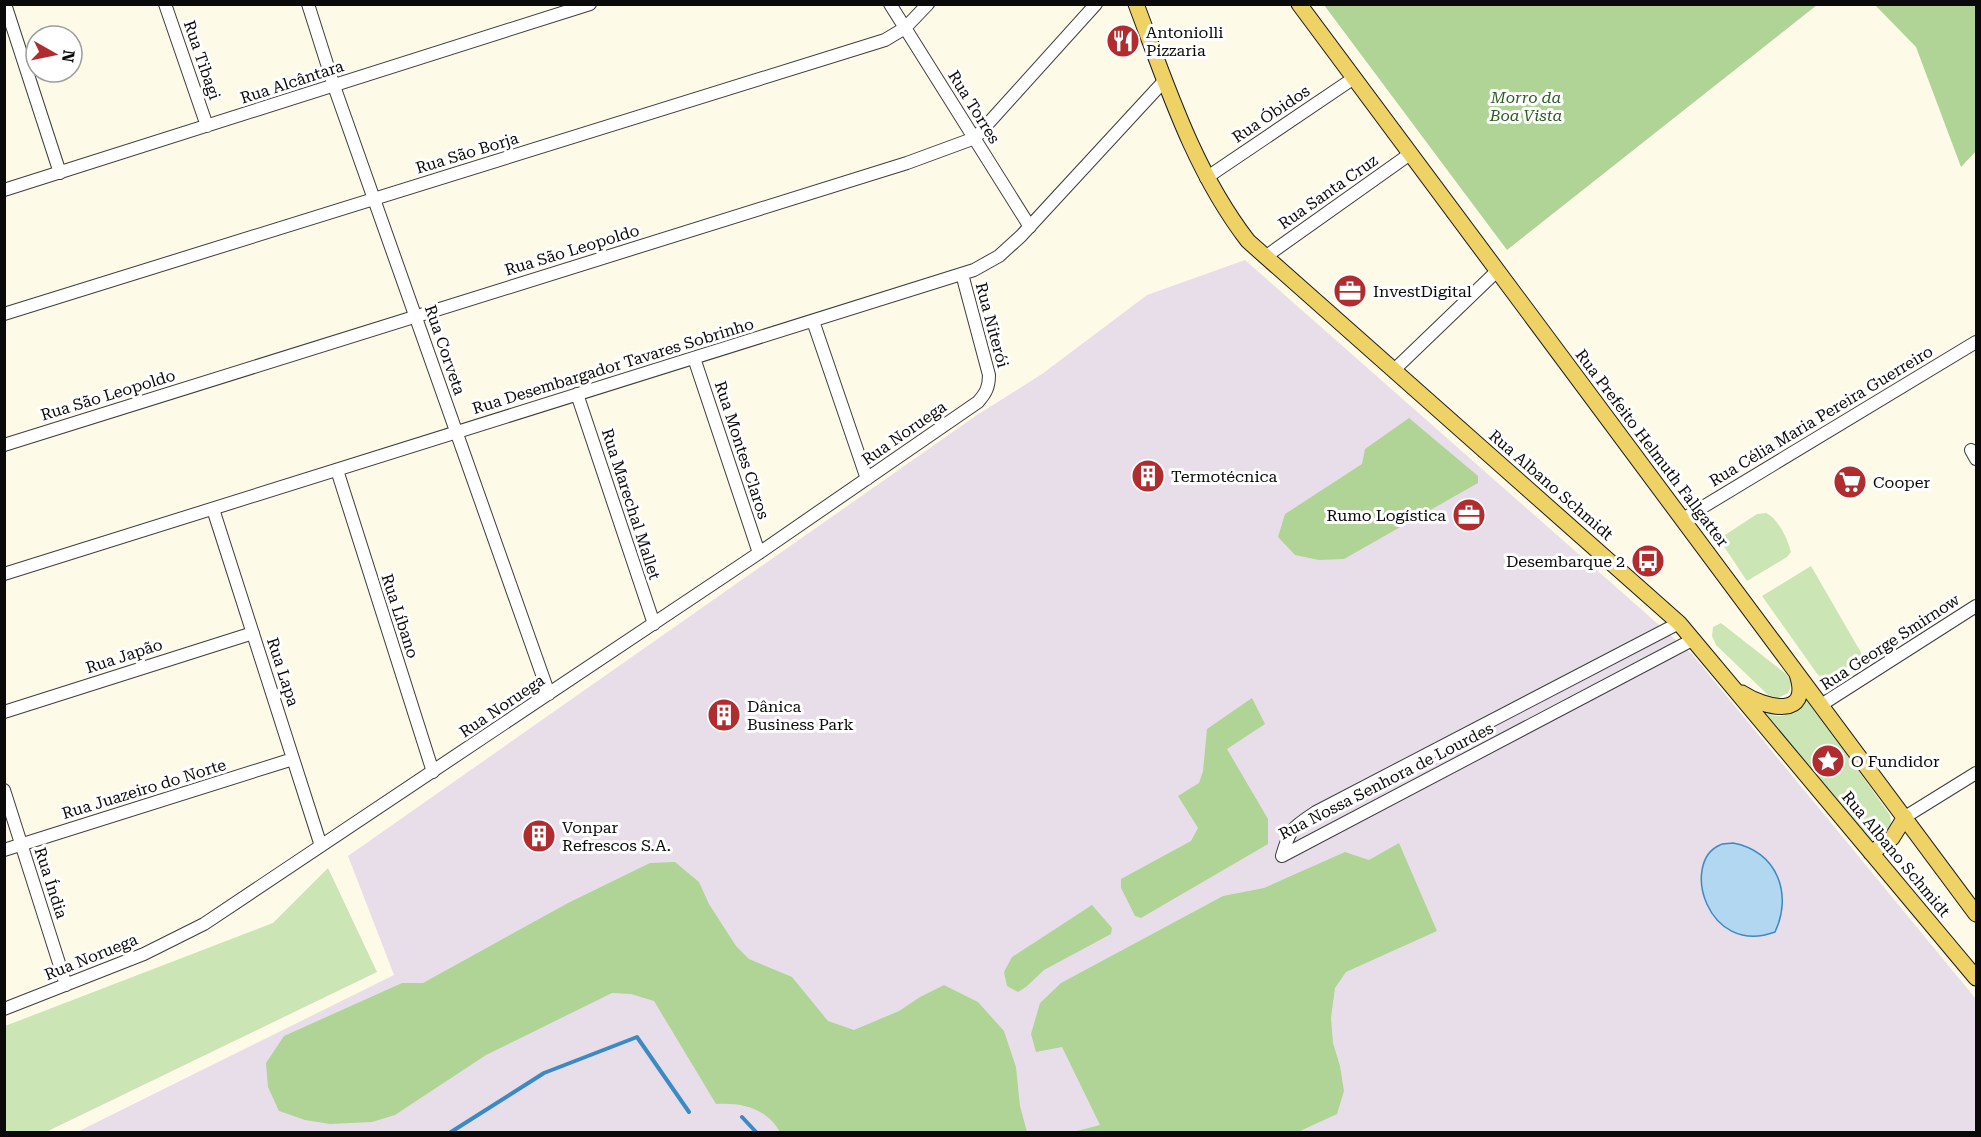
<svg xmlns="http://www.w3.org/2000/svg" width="1981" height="1137" font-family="'Roboto Serif',serif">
	<rect width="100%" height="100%" fill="#fefae8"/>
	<path fill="#e8dee9" d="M1245,260L1692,654L1976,999V1132H77L394,975L348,856L977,415L1042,374L1147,295Z"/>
	<path fill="#cce5b5" d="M1766,513C1778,518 1788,540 1791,552L1787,557L1747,581L1719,539L1757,514Z
		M1811,566L1863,656L1828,681L1818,675L1762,596Z
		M1721,623L1786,674C1792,681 1792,685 1788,693L1778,698L1768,695L1716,645L1712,636L1713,627Z
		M1804,694L1890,815C1895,836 1878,846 1861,835L1764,712C1786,722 1793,712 1804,694Z
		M328,868L377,972L46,1132H5V1026L273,923Z"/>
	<path fill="#b0d496" d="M1324,5H1817L1507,250Z
		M1875,5H1976V151L1961,167L1916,47Z
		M1409,418L1478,476V483L1344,559L1319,560L1295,555L1278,537L1285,514L1362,464L1365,449Z
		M1252,698L1265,724L1227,749L1268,819V844L1141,918L1135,916L1121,888V879L1191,841L1198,828L1178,796L1199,783L1203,771L1207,729Z
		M1399,843L1437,931L1346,972L1335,988L1331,1018L1333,1043L1340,1066L1344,1091L1337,1114L1298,1132H1073L1100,1125L1062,1047L1036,1052L1031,1034L1040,1003L1061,983L1223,896L1264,888L1345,852L1369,860Z
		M675,862L699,882L709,904L736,946L749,959L792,977L828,1021L854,1030L899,1011L920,997L944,985L978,1002L1004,1031L1016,1067L1020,1106L1027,1132H780C767,1108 741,1102 716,1104L654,1001L631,994L612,993L486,1055L395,1115L372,1122L330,1124L305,1120L279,1111L268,1087L266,1063L284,1036L402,983H423L568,903L650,863Z
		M1092,905L1112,928L1111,934L1044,970L1026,987L1018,992L1007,986L1004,972L1012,957Z"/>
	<path fill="#b1d7f1" stroke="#3c8ac3" stroke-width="1.5" d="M1733,843C1777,851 1793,894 1775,932C1707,957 1680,862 1720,845C1723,843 1729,844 1733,843Z"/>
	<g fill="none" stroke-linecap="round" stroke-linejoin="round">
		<path stroke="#3c8ac3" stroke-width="4" d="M742,1117L756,1132
			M451,1132L544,1073L637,1037L689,1112"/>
		<defs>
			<path id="minor" d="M5,4L60,173
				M165,4L207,126
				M308,4L334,86L549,694
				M890,4L1030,227
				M1206,178L1354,78
				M4,190L590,4
				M1265,257L1410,154
				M4,314L885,40L905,28L928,4
				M813,321L867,479
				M694,358L759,553
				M1394,370L1497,271
				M577,394L654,624
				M4,445L907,163L975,138L1096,4
				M1971,450L1976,459
				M337,470L433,772
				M213,509L321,846
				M1683,519L1976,342
				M4,574L974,270L999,256L1021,236L1165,80
				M1821,705L1976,606
				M4,712L253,633
				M4,790L66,985
				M1905,817L1976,773
				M4,850L293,759
				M1282,856C1290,828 1292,828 1316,812L1679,623
				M1282,856L1694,639
				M4,1009L144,954L204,924L759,553L978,402C986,393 989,387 989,375L962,274"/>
			<path id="major" d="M1136,4C1167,86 1194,171 1248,241L1679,623L1976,978
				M1299,4L1976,914
				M1742,693C1765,708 1812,720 1797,674
				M1871,853L1892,838L1905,817"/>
		</defs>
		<use href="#minor" stroke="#3d3d3d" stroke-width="14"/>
		<use href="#major" stroke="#1b1b1b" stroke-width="17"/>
		<use href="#minor" stroke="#fff" stroke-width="12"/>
		<use href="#major" stroke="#efd266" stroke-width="15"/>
	</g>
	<defs>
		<symbol id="restaurant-disc" viewBox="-11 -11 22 22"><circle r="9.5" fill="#b02c2f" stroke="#fff"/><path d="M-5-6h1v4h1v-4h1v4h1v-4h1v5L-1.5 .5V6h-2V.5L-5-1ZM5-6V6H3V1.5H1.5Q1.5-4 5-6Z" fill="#fff"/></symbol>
		<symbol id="office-disc" viewBox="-11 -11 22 22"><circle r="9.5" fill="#b02c2f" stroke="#fff"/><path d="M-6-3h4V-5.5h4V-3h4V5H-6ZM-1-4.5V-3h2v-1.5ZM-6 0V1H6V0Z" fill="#fff"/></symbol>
		<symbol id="building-disc" viewBox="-11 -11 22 22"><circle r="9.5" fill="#b02c2f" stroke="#fff"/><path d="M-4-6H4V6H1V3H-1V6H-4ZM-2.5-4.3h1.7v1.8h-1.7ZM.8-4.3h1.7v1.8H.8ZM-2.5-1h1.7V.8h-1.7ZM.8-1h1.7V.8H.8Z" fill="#fff"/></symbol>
		<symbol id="supermarket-disc" viewBox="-11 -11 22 22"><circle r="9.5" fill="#b02c2f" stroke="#fff"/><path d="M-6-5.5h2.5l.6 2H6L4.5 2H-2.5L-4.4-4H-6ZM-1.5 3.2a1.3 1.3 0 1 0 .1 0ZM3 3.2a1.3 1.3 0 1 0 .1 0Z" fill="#fff"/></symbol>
		<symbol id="bus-disc" viewBox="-11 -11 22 22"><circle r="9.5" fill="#b02c2f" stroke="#fff"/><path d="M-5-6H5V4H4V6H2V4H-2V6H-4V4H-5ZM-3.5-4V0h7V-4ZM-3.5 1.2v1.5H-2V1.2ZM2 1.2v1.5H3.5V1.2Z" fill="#fff"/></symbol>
		<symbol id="sight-disc" viewBox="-11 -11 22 22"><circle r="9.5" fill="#b02c2f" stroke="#fff"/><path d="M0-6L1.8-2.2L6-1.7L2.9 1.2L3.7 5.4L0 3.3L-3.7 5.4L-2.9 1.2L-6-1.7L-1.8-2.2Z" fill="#fff"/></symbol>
	</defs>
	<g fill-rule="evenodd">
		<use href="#restaurant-disc" x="1104" y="22" width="38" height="38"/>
		<use href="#office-disc" x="1331" y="272" width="38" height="38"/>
		<use href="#building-disc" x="1129" y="457" width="38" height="38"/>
		<use href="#supermarket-disc" x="1831" y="463" width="38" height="38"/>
		<use href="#office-disc" x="1450" y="496" width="38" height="38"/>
		<use href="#bus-disc" x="1629" y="542" width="38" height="38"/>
		<use href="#building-disc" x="705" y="696" width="38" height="38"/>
		<use href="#sight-disc" x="1809" y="742" width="38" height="38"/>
		<use href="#building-disc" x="520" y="817" width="38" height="38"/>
	</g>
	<g text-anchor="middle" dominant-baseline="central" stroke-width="6" stroke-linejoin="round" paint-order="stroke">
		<g font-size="16" fill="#0a0a0a" stroke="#fff" text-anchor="start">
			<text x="1146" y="32">Antoniolli<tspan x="1146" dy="18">Pizzaria</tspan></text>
			<text x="1373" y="291">InvestDigital</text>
			<text x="1171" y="476">Termotécnica</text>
			<text x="1873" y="482">Cooper</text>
			<text x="1446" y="515" text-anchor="end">Rumo Logística</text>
			<text x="1625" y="561" text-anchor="end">Desembarque 2</text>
			<text x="747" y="706">Dânica<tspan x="747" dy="18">Business Park</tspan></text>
			<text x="1851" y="761">O Fundidor</text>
			<text x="562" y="827">Vonpar<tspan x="562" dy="18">Refrescos S.A.</tspan></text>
		</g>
		<g font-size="16" fill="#0a0a0a" stroke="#fff">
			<text transform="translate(202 60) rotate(71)">Rua Tibagi</text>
			<text transform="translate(292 82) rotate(-18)">Rua Alcântara</text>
			<text transform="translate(974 107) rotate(58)">Rua Torres</text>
			<text transform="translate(1271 114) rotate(-34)">Rua Óbidos</text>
			<text transform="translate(467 153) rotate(-17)">Rua São Borja</text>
			<text transform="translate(1328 192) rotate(-35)">Rua Santa Cruz</text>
			<text transform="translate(572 250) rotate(-17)">Rua São Leopoldo</text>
			<text transform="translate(992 325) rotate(75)">Rua Niterói</text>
			<text transform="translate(445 350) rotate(71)">Rua Corveta</text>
			<text transform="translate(613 366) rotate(-17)">Rua Desembargador Tavares Sobrinho</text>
			<text transform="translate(108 395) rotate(-17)">Rua São Leopoldo</text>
			<text transform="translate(1821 416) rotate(-31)">Rua Célia Maria Pereira Guerreiro</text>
			<text transform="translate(904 433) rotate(-35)">Rua Noruega</text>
			<text transform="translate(1652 448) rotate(53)">Rua Prefeito Helmuth Fallgatter</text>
			<text transform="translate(742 450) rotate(72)">Rua Montes Claros</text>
			<text transform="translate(1551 485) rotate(41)">Rua Albano Schmidt</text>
			<text transform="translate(631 504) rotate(72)">Rua Marechal Mallet</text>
			<text transform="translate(400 616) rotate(72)">Rua Líbano</text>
			<text transform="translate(1890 642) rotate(-33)">Rua George Smirnow</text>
			<text transform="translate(124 656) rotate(-18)">Rua Japão</text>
			<text transform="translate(283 672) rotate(72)">Rua Lapa</text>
			<text transform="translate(502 706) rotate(-34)">Rua Noruega</text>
			<text transform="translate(1386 781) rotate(-27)">Rua Nossa Senhora de Lourdes</text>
			<text transform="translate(144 789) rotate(-17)">Rua Juazeiro do Norte</text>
			<text transform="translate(1896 854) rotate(50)">Rua Albano Schmidt</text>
			<text transform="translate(51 883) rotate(72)">Rua Índia</text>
			<text transform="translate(91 957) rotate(-22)">Rua Noruega</text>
		</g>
		<g font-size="16" font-style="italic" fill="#2b5c20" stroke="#fff">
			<text x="1526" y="97">Morro da<tspan x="1526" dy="18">Boa Vista</tspan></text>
		</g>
	</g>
	<rect width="1981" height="1137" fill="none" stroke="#0a0a0a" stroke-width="12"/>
	<g transform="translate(54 54) rotate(99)"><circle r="28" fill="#ffffff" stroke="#9d9d9d" stroke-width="1.5"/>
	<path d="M0-4.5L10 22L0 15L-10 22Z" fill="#b02c2f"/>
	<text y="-9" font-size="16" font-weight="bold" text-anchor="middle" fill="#0a0a0a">N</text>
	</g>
</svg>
